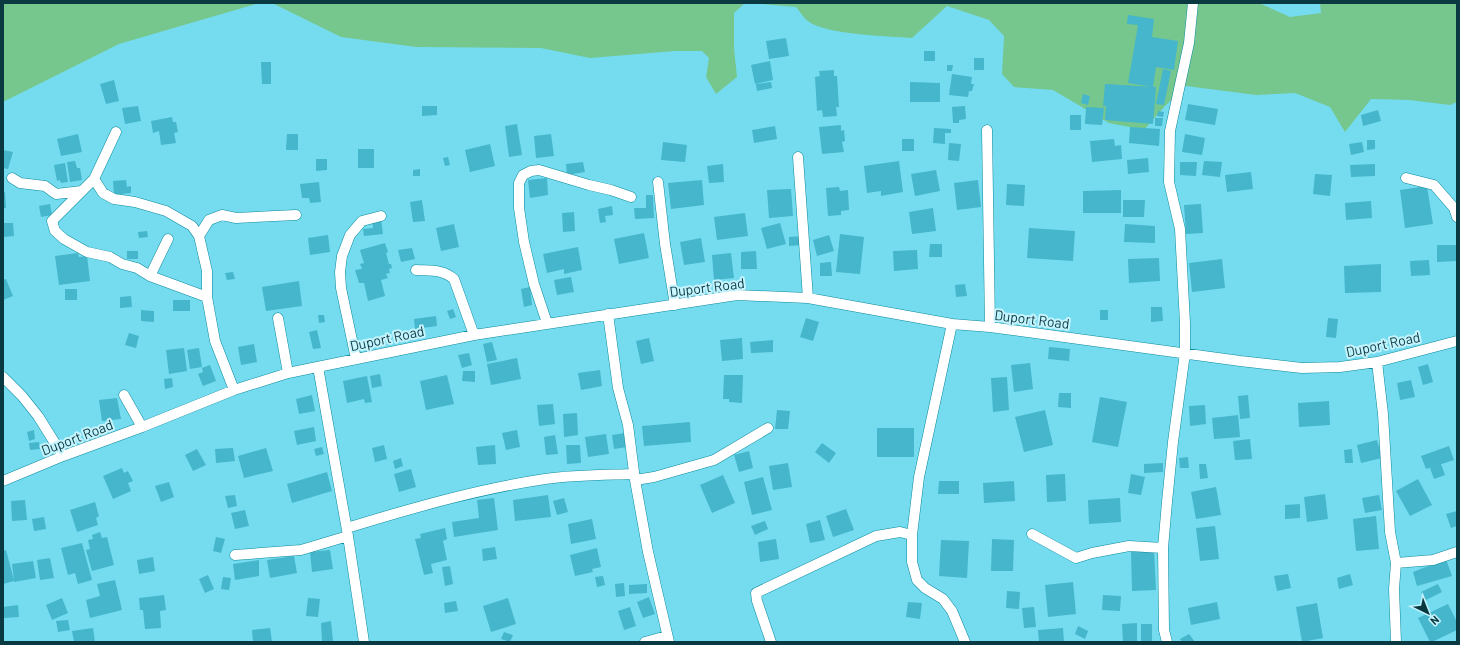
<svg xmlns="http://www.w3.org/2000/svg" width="1460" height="645" font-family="Barlow,sans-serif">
	<rect width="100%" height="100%" fill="#75dcf0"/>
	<path fill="#76c78d" d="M3,3H259L119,44L3,102Z
		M272,3H745L734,13V48L737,77L716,94L706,77L709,58L702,51H675L590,58L541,48L416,47L341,37Z
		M750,3H1259L1290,17L1321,13L1320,3H1457V102L1450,105L1409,100L1371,99L1345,132L1330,107L1295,93L1256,95L1186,86L1165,106L1144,130L1109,123L1053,90L1014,87L1002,74L1004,36L989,20L947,6L912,38C888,36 825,35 808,21C803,18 800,11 796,7Z"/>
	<path fill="#45b6cb" d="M1128,15L1154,19L1152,37L1178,41L1174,70L1156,67L1153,87L1128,83L1138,25L1127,24Z
		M786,38L789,56L769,59L766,41Z
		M924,51H935V61H924Z
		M974,58H984V70H974Z
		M770,61L773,80L755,84L751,65Z
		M261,62H271V84H262Z
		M947,65H953L952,71H947Z
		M1163,69L1171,71L1164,105L1156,104Z
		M834,70V76H837L839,107H836L837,116L823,117L822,110L817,111L815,77L820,76L819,71Z
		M952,74L972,77L971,84H974L972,91H969L968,97L949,95Z
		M114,80L119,101L106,104L100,84Z
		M771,82L772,88L757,91L756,84Z
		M910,82L940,83V102H910Z
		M1105,84L1156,87L1153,124L1105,120L1106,106H1103Z
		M1083,94L1090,96L1088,105L1081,103Z
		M1188,104L1218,109L1215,125L1185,120Z
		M138,106L141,121L125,124L122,108Z
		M422,106H437V115L422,116Z
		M965,106L966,119L959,120V123H953L952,107Z
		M1086,107L1104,108L1102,125L1085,124Z
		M1378,110L1381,121L1363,126L1361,115Z
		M1158,111L1164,112L1163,117L1157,116Z
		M1070,115H1081V130H1070Z
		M172,117L173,122H176L178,132L174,133L176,143L161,145L159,131L153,133L151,121Z
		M1155,118H1163L1162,126H1155Z
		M517,124L522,155L509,157L505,126Z
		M841,125V131L844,130L845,141L842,142L844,152L822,154L819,127Z
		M775,126L777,139L754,143L752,130Z
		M1130,127L1160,129L1159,146L1129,143Z
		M934,128L951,129V133H945V144L933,143Z
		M78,134L82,152L61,156L57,139Z
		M287,134H298V150H286Z
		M551,134L554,156L536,158L534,136Z
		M1185,134L1205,138L1202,155L1182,152Z
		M902,139H914V151H902Z
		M1114,139L1115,146L1121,145L1122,159L1092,162L1090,141Z
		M1367,140H1375V149L1367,150Z
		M663,142L687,145L685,162L661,160Z
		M1362,142L1364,152L1351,155L1349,144Z
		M949,143L961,144L959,161L948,160Z
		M490,144L495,166L470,172L465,150Z
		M358,149H374V168H358Z
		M3,150L13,152L8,169L3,168Z
		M448,157L450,165L445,166L443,158Z
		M1148,158L1149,172L1128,174L1127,160Z
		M316,159H327V170L316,171Z
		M75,161L77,168H80L82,180L70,182L67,162Z
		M899,161L903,192L881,196V191L867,193L864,166Z
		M1204,161L1222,162L1220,177L1202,175Z
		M583,162L585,172L567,175L566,164Z
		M1180,162H1197L1196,176L1180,175Z
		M65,163L68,182L61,183L60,180L57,181L54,165Z
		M723,164L724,182L709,183L707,166Z
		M1375,164V176L1351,177L1350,165Z
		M420,169V176H413V170Z
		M936,170L940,191L915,196L911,174Z
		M1251,172L1253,189L1227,192L1225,175Z
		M1315,174L1332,175L1330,196L1313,194Z
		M547,178L548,195L530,198L528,180Z
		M126,180L127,187L131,186V193L114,195L113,181Z
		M702,180L704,205L671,209L668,183Z
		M978,180L981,207L957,210L954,183Z
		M319,182L321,202L310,203L309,198H302L300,184Z
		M1007,184L1025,185L1024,206L1006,205Z
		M1427,186L1433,224L1405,228L1400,190Z
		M839,187L840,191L848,190L849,210L841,211V215L828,216L826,188Z
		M791,189L793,216L769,218L767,190Z
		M1121,190V213H1083V191Z
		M3,192H5L6,208H3Z
		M646,195H653L654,218L635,219L634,208H646Z
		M422,200L425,221L413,222L410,202Z
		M1123,200H1145L1144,217H1123Z
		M1371,201L1372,218L1346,220L1345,203Z
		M50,204L52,215L41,217L39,206Z
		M1201,204L1203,233L1186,234L1184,205Z
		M612,206L613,215L605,216L606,222L600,223L598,209Z
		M933,208L936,231L912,234L909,212Z
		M574,212L575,231L563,232L562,213Z
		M745,213L748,236L717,240L714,217Z
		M381,219L383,234L364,236L363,229L373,228L372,221Z
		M3,223H13L14,236L3,237Z
		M780,223L786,244L767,249L761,228Z
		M454,224L459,247L441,251L436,228Z
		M1125,224L1155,226V243L1124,242Z
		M1029,228L1075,231L1073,261L1027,258Z
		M147,231L148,237L139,238L138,232Z
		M644,233L649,258L619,264L614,239Z
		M840,234L864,237L860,274L836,272Z
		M328,235L330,252L310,255L308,238Z
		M829,235L834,251L817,256L813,240Z
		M802,236V245L789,246V237Z
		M701,238L705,262L684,265L680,242Z
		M385,243L388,252L386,253L389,264H391L392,268L389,269L390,273L386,274L388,278L381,280L385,296L368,301L364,283H359L355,270L362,269L360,264L364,263L360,250Z
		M930,244H942V257H929Z
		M1437,245H1457V261L1437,262Z
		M578,247L582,270L564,274V269L547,273L543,254Z
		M412,248L415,259L401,262L398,250Z
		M917,250L918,269L894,271L893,251Z
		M127,251H138V259H127Z
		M756,251L757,269H741V252Z
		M78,253L79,257L87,256L90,281L59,285L55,256Z
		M731,253L734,278L714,280L712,255Z
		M1159,258L1160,281L1129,283L1128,259Z
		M1222,259L1225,288L1192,292L1189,263Z
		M1429,260L1430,275L1411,276L1410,261Z
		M831,262L832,276H820V263Z
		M1381,264V292L1345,293L1344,266Z
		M233,272L235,279L227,280L225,273Z
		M571,277L574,292L557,295L554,280Z
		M6,279L13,296L3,300V280Z
		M299,281L302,306L266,311L262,287Z
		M965,284L967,296L956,297L955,285Z
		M530,287L532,305L524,307L521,289Z
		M65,289H77V300H65Z
		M131,296L132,307L120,308V297Z
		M173,300H190V311H173Z
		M1151,307H1162L1163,321L1151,322Z
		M453,309L456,317L450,319L447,311Z
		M141,310L154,311V322L141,321Z
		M1100,310H1108V320H1100Z
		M318,315H324L325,322L319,323Z
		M436,316L437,326L415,329L414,319Z
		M806,318L819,322L813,341L800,337Z
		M1328,318L1338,319L1336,338L1326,337Z
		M317,330L321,348L313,349L309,332Z
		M129,333L139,336L136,348L125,345Z
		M649,338L654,361L641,364L636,341Z
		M742,338L743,359L722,361L720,340Z
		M773,340V352L751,353L750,342Z
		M492,342L497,360L487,362L483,344Z
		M254,344L257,362L241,365L238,347Z
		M1049,347L1070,349L1069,361L1048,359Z
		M184,348L187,371L169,374L166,350Z
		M199,348L202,367L190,369L187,350Z
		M469,353L472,365L462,368L458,355Z
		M517,358L521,379L491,385L487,364Z
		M1030,363L1033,389L1014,392L1011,365Z
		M1428,364L1433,382L1423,385L1418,367Z
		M210,365L216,381L203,386L198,374L203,372L202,368Z
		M600,370L602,386L581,390L578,373Z
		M463,371H475V382L462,381Z
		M380,374L382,386L372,388L370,376Z
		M447,375L454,404L426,410L420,381Z
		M724,375H743L742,403L729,402V399H723Z
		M367,376L372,402L365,403L364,399L347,403L343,381Z
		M1007,377L1009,410L993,412L991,378Z
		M172,378L173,387L165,389L164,379Z
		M1411,380L1415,397L1400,400L1397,383Z
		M1059,393H1071V408L1058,407Z
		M312,395L315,411L299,414L296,399Z
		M1248,395L1250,418L1240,419L1238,396Z
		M1100,397L1127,402L1118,447L1092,442Z
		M117,398L121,419L102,421L99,400Z
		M1329,401L1330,425L1299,427L1298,403Z
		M553,404L555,424L539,426L537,405Z
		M1205,405L1206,424L1190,426L1189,406Z
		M777,410L790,411L788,429H775Z
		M1045,410L1053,445L1024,452L1015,417Z
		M577,413L578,435L564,437L563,414Z
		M1238,415L1240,437L1214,439L1212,418Z
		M690,422L691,442L644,446L642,426Z
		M314,427L316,441L297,445L294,431Z
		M877,428H914V457H877Z
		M34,430L35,439L29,441L27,432Z
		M517,430L520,447L506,450L502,433Z
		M626,433L627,447L614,449L612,435Z
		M606,434L609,454L588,457L585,437Z
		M555,435L558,454L546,455L544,437Z
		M1250,439L1252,459L1235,460L1233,441Z
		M1377,440L1382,458L1361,463L1357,445Z
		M39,442L40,449L30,450L29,443Z
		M822,443L836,453L829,463L815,452Z
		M384,445L387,459L375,462L372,448Z
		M495,445L496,464L478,465L476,447Z
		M566,445H580L581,463L567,464Z
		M1449,446L1454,460L1426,469L1421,456Z
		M322,447L324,454L316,456L314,449Z
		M233,448L235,461L216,463L215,449Z
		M266,448L273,471L244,478L238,456Z
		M197,449L206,465L193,471L185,455Z
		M1352,449L1353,463H1345L1344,450Z
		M749,451L753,468L739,472L734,455Z
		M1188,457L1189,468H1180L1179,458Z
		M401,458L403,466L395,469L393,461Z
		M788,463L792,487L773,490L769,466Z
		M1163,463V472L1144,473V464Z
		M1199,464H1206L1208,478L1200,479Z
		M1441,464L1445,475L1434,479L1430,468Z
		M122,468L124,473L128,471L133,481L128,483L131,491L113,499L103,476Z
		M411,469L416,487L399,492L394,474Z
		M327,472L332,491L292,503L287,484Z
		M1065,474L1066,501L1047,502L1046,475Z
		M1131,474L1145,477L1141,495L1128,493Z
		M723,475L735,503L712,513L700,485Z
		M763,477L772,510L752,515L744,482Z
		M1418,479L1432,505L1410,516L1396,491Z
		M939,481H959V494H938Z
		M1014,481L1015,501L984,503L983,483Z
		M169,482L174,497L161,502L155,486Z
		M1216,487L1221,515L1196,519L1191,492Z
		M1325,494L1328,519L1307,522L1304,497Z
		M235,495L237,506L228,508L225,496Z
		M548,495L551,517L515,521L513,500Z
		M1379,495L1382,510L1365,513L1362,498Z
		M494,498L498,530L454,537L452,522L479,518L477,500Z
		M564,498L568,512L557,515L553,501Z
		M1120,498L1121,522L1089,524L1088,500Z
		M25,500L27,520L12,521L11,501Z
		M95,502L99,516L96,518L98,525L77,532L70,510Z
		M1300,504V518L1285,519V505Z
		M846,509L854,530L833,537L826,516Z
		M245,510L249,526L235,529L231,513Z
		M1457,511V526L1451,528L1446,514Z
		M1376,516L1379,549L1356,551L1353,519Z
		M44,517L46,529L34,531L32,519Z
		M592,519L596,539L571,544L568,524Z
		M820,520L825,540L810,543L806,524Z
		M765,521L768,529L755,535L751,526Z
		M1215,526L1219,559L1200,561L1196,528Z
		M445,528L447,539L443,541L447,560L431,564L433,573L424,575L415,539L421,538L420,534Z
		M100,532L102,538L107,537L114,565L92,571L86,550L90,549L88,540L93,539L92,535Z
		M216,537L225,539L221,553L213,551Z
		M776,539L779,559L760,562L758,542Z
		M992,539L1014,540L1013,571H991Z
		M941,540L969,541L967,578L939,576Z
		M82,543L92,580L78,584L75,573L68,575L61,548Z
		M495,547L497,559L483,561L482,549Z
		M597,548L601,567L592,569L593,572L575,576L570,555Z
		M6,550L14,580L12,564L33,561L36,578L14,582V581L3,584V551Z
		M330,550L333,569L312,572L310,552Z
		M1154,550L1156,590L1132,591L1131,552Z
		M294,556L297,573L270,578L267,560Z
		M153,557L155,571L139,574L137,560Z
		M50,558L54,578L40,580L37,560Z
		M1446,559L1452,576L1417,586L1413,572Z
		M259,560V576L235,580L233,564Z
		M450,566L453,584L445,586L442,567Z
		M1288,574L1291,588L1277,591L1274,576Z
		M1350,574L1353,585L1339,589L1337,578Z
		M208,575L214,589L205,593L199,579Z
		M603,576L605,585L597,587L595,577Z
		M223,577L231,578L229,590L221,589Z
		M115,580L122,610L90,618L86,600L100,596L97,584Z
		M1073,582L1076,614L1048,617L1045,585Z
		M624,583L625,596L616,597L615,584Z
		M647,584V593L629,594V585Z
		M1438,584L1442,592L1426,600L1421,592Z
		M1007,591L1020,592L1019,609L1006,608Z
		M164,595L166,610L160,611L161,628L145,629L143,610H140L139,598Z
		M1103,595L1121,596L1120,611L1102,610Z
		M649,597L655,614L643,618L637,602Z
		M62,598L68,613L52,620L46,605Z
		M308,598L320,599L318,617L306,616Z
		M508,598L516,624L491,632L483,606Z
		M456,601L458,611L445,613L444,603Z
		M908,602L922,603L920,619L906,617Z
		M1217,602L1220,619L1191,625L1188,608Z
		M1317,603L1323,638L1302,642L1296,607Z
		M1448,604L1457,622V630L1432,642H1430L1418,618Z
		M18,605L19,617L4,618L3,607Z
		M630,607L636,626L624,630L618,611Z
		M1034,607L1036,627L1024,628L1022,608Z
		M68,620L70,630L58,632L56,621Z
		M331,621L333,641L322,642L321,623Z
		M1137,623V642H1123L1122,624Z
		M1141,624H1152V642H1141Z
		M1078,626L1088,631L1085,639L1075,634Z
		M93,628L95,642H74L72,631Z
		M270,628L272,642H253L252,630Z
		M1063,628L1064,642H1039L1038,630Z
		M504,632L513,635L510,642L501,639Z
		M1189,634L1195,642H1182L1180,639Z"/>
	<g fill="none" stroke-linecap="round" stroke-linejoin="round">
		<defs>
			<path id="minor" d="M987,130L990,327
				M116,132L94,179L103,193L114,199L135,202L166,211L192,226L199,236L207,271V297L215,341L234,390
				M798,157L808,298
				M12,178L20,183L45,186L56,194L82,191
				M1406,178L1434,185L1454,208L1457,217
				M94,179L52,221L55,231L64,239L87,252L110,257L122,264L137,268L150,276L207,297
				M658,182L665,244L675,305
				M199,236L209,220L222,215L236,218L296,215
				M416,270C430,271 443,269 454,279L474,335
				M150,276L168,239
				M608,314L618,388L628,425L635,480L648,552L669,642
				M278,318L288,373
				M547,323L534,284L524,242L519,208V183L523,175L531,171L539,170L589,185L611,190L631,197
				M952,324L919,477L912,535V562L917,580L925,588L943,599L952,611L965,642
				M356,359L341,288L340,272L342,256L350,235L362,221L381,216
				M1377,362L1383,414L1390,532L1396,563L1394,589L1396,642
				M318,367L348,536L364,642
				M3,377L22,396L38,416L63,456
				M124,395L142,427
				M635,480L654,477L714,460L768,428
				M3,481L63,456L142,427L234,390L288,373L474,335L737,295L808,298L952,324L990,327L1240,361L1302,368L1340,367L1377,362L1457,341
				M347,528C412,508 478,489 545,479C573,475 605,475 634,474
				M1032,534L1076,558L1092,553L1129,546L1163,548
				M235,555L301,550L348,536
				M1396,563L1433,560L1457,552
				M645,642L667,636
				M771,642L757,601L756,593L876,536L900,532L912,535
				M1167,642L1164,630L1163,548L1167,502L1173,442L1185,353V323L1180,229L1169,182L1170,131L1189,43L1193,3"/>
		</defs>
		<use href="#minor" stroke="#0b8a9d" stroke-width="11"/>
		<use href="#minor" stroke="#fff" stroke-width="10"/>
	</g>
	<g text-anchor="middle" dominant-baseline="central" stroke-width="4" stroke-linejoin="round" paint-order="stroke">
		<g font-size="14" fill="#0a3941" stroke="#c5f4fe">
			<text transform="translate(707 287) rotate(-7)">Duport Road</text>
			<text transform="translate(1032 319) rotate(7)">Duport Road</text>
			<text transform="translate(387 338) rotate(-12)">Duport Road</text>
			<text transform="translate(1383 344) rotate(-12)">Duport Road</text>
			<text transform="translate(77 437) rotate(-21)">Duport Road</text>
		</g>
	</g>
	<rect width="1460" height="645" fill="none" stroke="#0a3941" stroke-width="8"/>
	<g transform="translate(1428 613) rotate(137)" stroke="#c5f4fe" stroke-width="3" paint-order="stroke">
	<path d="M0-3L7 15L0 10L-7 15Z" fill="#0a3941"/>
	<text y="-6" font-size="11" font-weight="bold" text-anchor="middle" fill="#0a3941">N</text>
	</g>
</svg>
